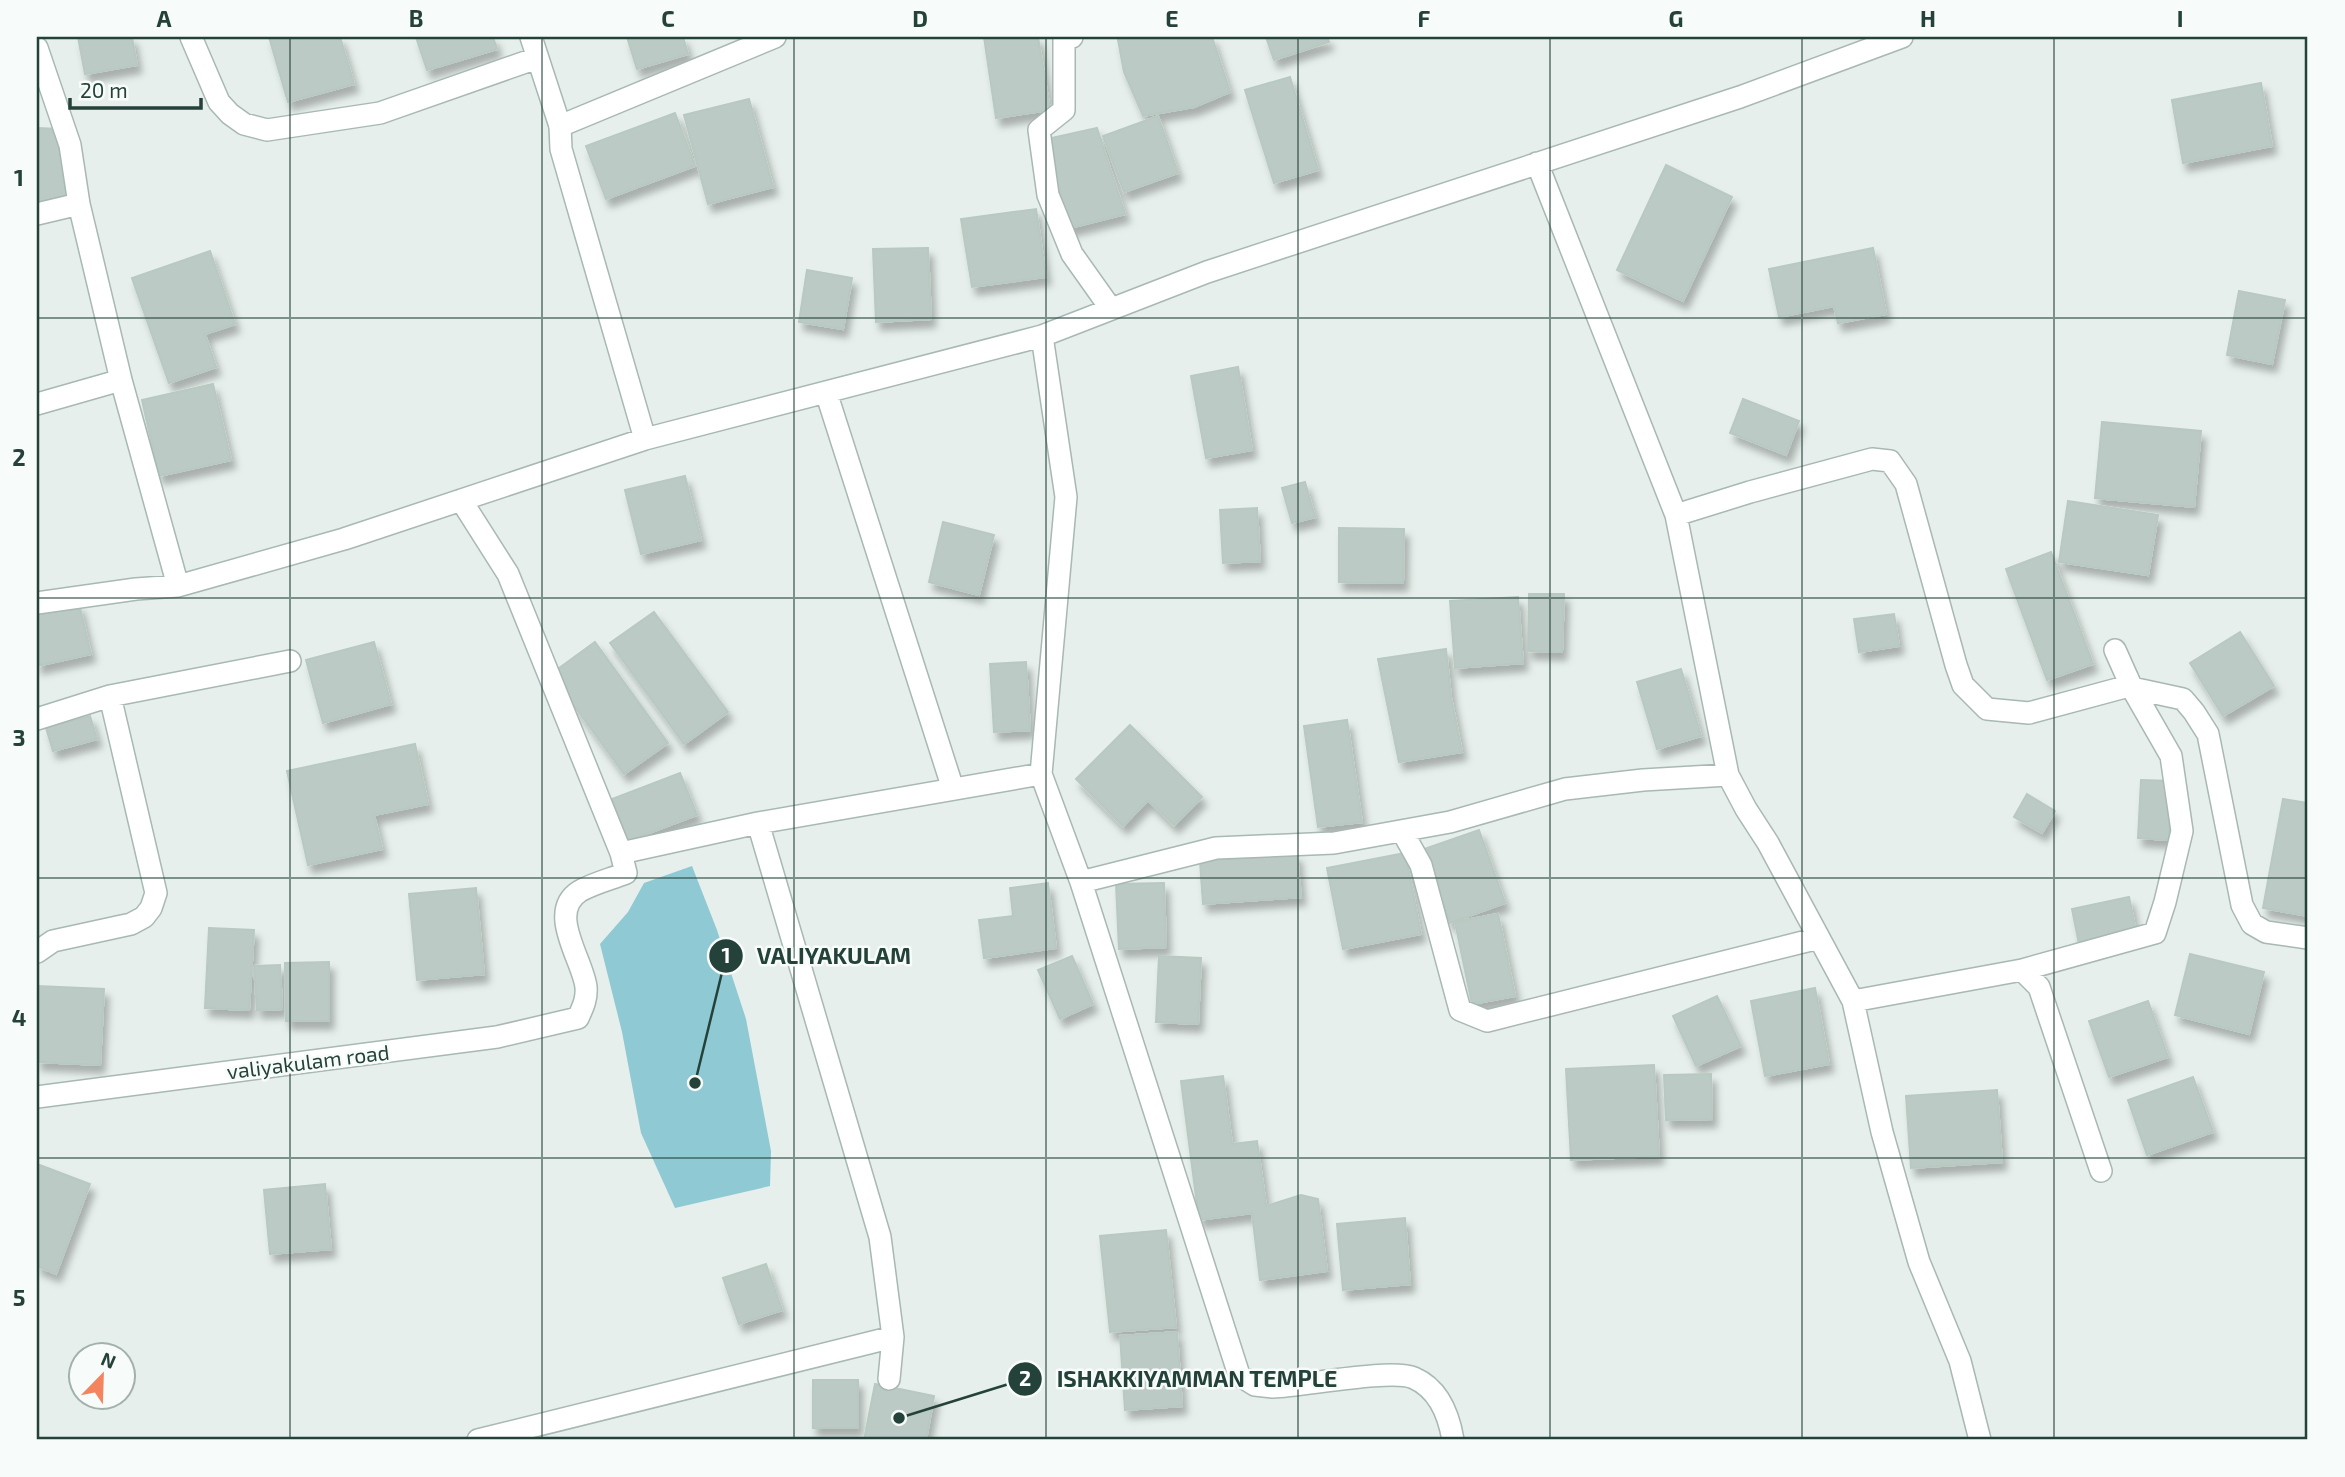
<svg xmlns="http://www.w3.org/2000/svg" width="2345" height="1477" font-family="'Exo 2',sans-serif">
	<defs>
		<filter id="shadow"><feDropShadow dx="4.5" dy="8" stdDeviation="3.5" flood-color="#0004"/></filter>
	</defs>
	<rect width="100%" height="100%" fill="#e6efeb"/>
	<path fill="#8ec9d4" d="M692,866L717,930L746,1019L771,1151L770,1186L675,1208L641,1133L622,1032L600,944L628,912L644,883Z"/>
	<path fill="#bbcac4" stroke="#b8c9c2" stroke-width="2" filter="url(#shadow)" d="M78,37H132L137,65L85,74Z
		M269,37H340L354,84L288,102Z
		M416,37H493L497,49L427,70Z
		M627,37H683L688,54L637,69Z
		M984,37H1038L1050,110L996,118Z
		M1127,37H1212L1230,92L1194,107L1143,116L1124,72L1118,40Z
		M1266,37H1327L1329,42L1274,60Z
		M1290,77L1318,170L1274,183L1245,90Z
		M2261,83L2272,146L2183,163L2172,100Z
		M749,99L773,187L708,204L684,115Z
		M675,113L695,166L606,199L586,146Z
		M1158,116L1178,173L1124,192L1103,136Z
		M37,128L60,129L70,195L37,204Z
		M1097,128L1125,214L1066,229L1047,139Z
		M1666,165L1732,197L1683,301L1617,270Z
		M1036,209L1046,277L972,287L961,219Z
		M928,248L931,319L876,322L873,249Z
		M1873,248L1886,314L1838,323L1834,306L1779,317L1769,269Z
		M210,251L235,324L205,334L216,367L169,383L132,278Z
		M807,270L852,278L843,329L799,322Z
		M2239,291L2285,300L2272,364L2227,355Z
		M1238,367L1252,450L1206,458L1191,376Z
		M213,384L231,460L159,476L142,400Z
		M1743,399L1799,421L1786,455L1730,433Z
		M2102,422L2201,431L2194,507L2095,498Z
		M685,476L701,540L641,554L625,490Z
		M1305,482L1315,517L1292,523L1282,488Z
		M2068,501L2158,515L2148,575L2059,562Z
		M1257,508L1260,561L1223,563L1220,510Z
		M943,522L994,535L979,595L929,582Z
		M1339,528L1404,529L1403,583L1339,582Z
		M2051,552L2093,664L2047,680L2006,569Z
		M1529,594H1564L1562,652L1528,651Z
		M1518,597L1523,663L1455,668L1450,601Z
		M79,604L91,654L37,666V615Z
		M654,612L728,712L684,744L610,643Z
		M1894,614L1899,646L1859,652L1854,619Z
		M2240,632L2274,686L2223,716L2190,663Z
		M374,642L391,704L323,723L306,660Z
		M595,642L668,743L624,774L551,674Z
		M1446,649L1451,697L1462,752L1399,762L1378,659Z
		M1026,662L1030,730L994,732L990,664Z
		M1681,669L1701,736L1657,749L1637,682Z
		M90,716L97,739L53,751L46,728Z
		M1347,720L1362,822L1318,827L1304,726Z
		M1130,725L1202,797L1174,825L1148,800L1123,826L1076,779Z
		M415,744L428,804L374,815L382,849L308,865L287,771Z
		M680,773L697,815L628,841L612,799Z
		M2141,780L2172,781L2169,840L2138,838Z
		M2027,794L2055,811L2042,833L2014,817Z
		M2283,799L2308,803V916L2263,908Z
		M1479,830L1505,903L1450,923L1424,849Z
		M1405,853L1421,934L1343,949L1327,868Z
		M1297,854L1301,897L1203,904L1200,861Z
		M1048,883L1056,948L984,958L979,920L1013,916L1010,888Z
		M1164,883L1166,947L1119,949L1116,884Z
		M476,888L484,974L417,980L409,894Z
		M2129,897L2136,932L2079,944L2072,909Z
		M1498,914L1515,996L1472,1004L1455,922Z
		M209,928L254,930L249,1010L205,1008Z
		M2190,954L2264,972L2249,1034L2175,1015Z
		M1072,956L1093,1004L1060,1019L1038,970Z
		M1159,956L1201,958L1198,1024L1156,1022Z
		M329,962V1021H286L285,963Z
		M280,965L282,1009L257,1010L254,966Z
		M37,986L104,989L100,1065L37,1062Z
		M1815,988L1829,1064L1765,1076L1751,1001Z
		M1717,996L1741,1046L1696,1066L1673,1016Z
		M2148,1001L2168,1057L2109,1077L2089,1021Z
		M1654,1065L1659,1156L1571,1160L1566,1069Z
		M1711,1074L1712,1119L1666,1120L1664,1075Z
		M1223,1076L1232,1144L1257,1141L1266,1206L1301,1195L1318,1199L1327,1271L1260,1280L1252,1213L1199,1220L1181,1081Z
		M2193,1077L2213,1132L2147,1155L2128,1100Z
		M1997,1090L2002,1162L1911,1168L1906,1096Z
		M37,1164L90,1184L56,1274L37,1266Z
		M325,1184L331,1249L270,1254L264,1190Z
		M1405,1218L1410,1284L1343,1290L1337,1224Z
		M1166,1230L1176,1327L1110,1332L1100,1236Z
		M766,1264L782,1310L739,1324L723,1278Z
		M1177,1332L1182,1406L1125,1410L1120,1336Z
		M813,1380H858V1428H813Z
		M875,1384L934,1396L926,1440H864Z"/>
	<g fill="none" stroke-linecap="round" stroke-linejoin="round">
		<defs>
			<path id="service" d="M560,126L775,37"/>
			<path id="minor" d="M191,37L219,102L230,114L244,124L267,130L380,113L537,58
				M531,37L560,126L561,149L645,439
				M1072,37L1064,39V110L1039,130L1048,195L1072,254L1111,309
				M37,48L70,145L79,204L121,380L178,586
				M1537,163L1676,515
				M37,214L79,204
				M826,392L953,789
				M37,404L121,380
				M461,500L508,574L621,853L758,823L1041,774L1081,882L1216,848L1334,843L1450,822L1565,789L1643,780L1728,775L1746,809L1768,843L1853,1001L1882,1132L1919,1262L1960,1361L1980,1440
				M37,603L136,589L178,586L344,539L645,439L1042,336L1207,272L1740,97L1902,37
				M37,719L110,696L290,661
				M1041,774L1066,497L1042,336
				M1728,775L1676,515L1750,492L1872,459L1890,461L1906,484L1956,665L1963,685L1987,709L2029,713L2125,687L2132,688L2183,699L2194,712L2208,734L2242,905L2252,924L2266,932L2308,938
				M758,823L880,1237L893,1337L889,1379
				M1402,831L1421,865L1460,1010L1487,1021L1819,938
				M1081,882L1239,1375L1255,1385L1273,1387C1304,1386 1392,1368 1414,1378C1439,1389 1449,1416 1453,1440
				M37,952L53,941L131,924L144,917L151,908L156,893L110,696
				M2022,970L2155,933L2165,902L2182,831L2171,756L2132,688L2115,650
				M1853,1001L2022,970L2039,987L2101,1171
				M37,1097L497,1037L578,1018C583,1007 587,999 586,987C583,960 546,912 580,891C594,883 611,879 626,873L621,853
				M478,1440L893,1337"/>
		</defs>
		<use href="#service" stroke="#a8b8b2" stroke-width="24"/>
		<use href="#minor" stroke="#a8b8b2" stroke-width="24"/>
		<use href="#service" stroke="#fff" stroke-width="21"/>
		<use href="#minor" stroke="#fff" stroke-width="21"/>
	</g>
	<path fill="none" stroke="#24423a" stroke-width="2" stroke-opacity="0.55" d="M290,37V1440M542,37V1440M794,37V1440M1046,37V1440M1298,37V1440M1550,37V1440M1802,37V1440M2054,37V1440M37,318H2308M37,598H2308M37,878H2308M37,1158H2308"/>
	<g text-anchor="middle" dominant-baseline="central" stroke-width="5" stroke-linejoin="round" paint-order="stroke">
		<g font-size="21" fill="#24423a" stroke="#f7fbf9">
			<text transform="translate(308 1061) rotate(-7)">valiyakulam road</text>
		</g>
	</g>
	<path fill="none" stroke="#24423a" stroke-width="2.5" d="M695 1083L726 956M899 1418L1025 1379"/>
	<g fill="#24423a" stroke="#f7fbf9" stroke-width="2.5">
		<circle cx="695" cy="1083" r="7"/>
		<circle cx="899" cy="1418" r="7"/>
		<circle cx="726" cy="956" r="18"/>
		<circle cx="1025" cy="1379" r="18"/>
	</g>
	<g font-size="21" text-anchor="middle" font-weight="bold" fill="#fff">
		<text x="726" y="963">1</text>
		<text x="1025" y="1386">2</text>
	</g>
	<g font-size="23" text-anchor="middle" font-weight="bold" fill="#24423a" stroke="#f7fbf9" stroke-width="5" stroke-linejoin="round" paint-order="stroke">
		<text x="834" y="964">VALIYAKULAM</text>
		<text x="1197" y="1387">ISHAKKIYAMMAN TEMPLE</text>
	</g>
	<rect width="2345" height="1477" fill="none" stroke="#f7fbf9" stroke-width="77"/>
	<g transform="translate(102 1376) rotate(23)"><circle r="33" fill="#f7fbf9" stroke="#a3b1ad" stroke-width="2"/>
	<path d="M0-5L12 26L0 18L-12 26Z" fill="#f4845f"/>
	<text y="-10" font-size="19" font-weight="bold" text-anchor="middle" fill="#24423a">N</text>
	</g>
	<path d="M70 98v10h131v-10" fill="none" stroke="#24423a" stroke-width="3.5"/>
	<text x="80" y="98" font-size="21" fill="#24423a" stroke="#f7fbf9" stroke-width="5" paint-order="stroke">20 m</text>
	<rect x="38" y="38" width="2268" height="1400" fill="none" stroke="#24423a" stroke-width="2.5"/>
	<g font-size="23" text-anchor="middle" font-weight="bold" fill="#24423a">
		<text x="164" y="27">A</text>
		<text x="416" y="27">B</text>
		<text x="668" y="27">C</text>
		<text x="920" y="27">D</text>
		<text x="1172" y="27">E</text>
		<text x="1424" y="27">F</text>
		<text x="1676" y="27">G</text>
		<text x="1928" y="27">H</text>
		<text x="2180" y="27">I</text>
		<text x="19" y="186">1</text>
		<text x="19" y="466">2</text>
		<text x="19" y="746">3</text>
		<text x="19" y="1026">4</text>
		<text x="19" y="1306">5</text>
	</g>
</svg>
